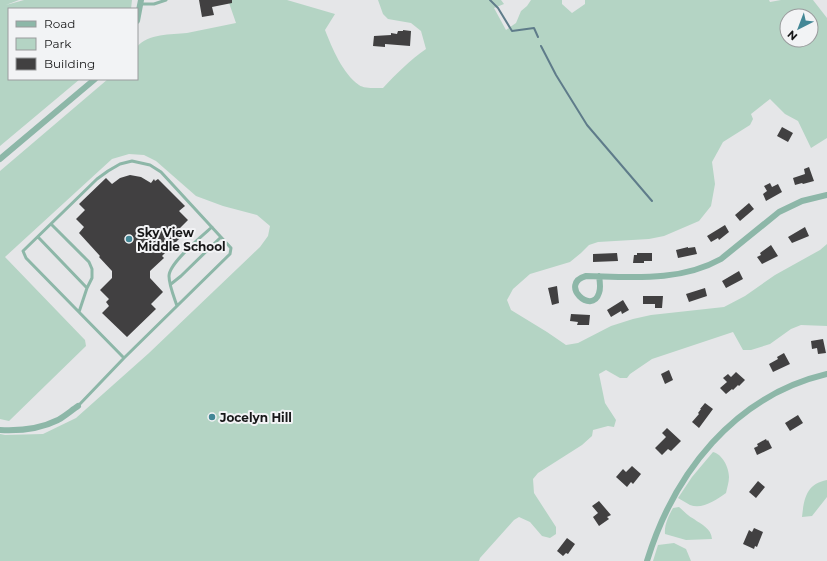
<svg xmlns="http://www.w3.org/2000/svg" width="827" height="561" font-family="Montserrat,sans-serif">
	<rect width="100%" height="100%" fill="#e5e6e8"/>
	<path fill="#b4d4c4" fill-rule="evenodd" d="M0,0H19L6,5L24,0H132L131,9H9V79H80L0,146Z
		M228,0H287L335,14L325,30C332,48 343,74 359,85C364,89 377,88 383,88C396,74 410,60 426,49L421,31L411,23L388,19L383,14L378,0H501L504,4L494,8L506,30L516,23L521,11L527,6L531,0H562V4L572,13L585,4V0H769L770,2L781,0H813L827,18V138L811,148L798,121L785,114L770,99L751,114L753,119L750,125L723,142L712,162L715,184L711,206L699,221L664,236L649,239L598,242L589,245L581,253L570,262L530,274L513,289L507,300L511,310L547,332L566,345L578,343L611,326L633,319L651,315L724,307L745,296L775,275L820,250L827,244V326L801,325L791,329L770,344L751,350H743L733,332L652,359L630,374L627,378H620L606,370L599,374L605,403L616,420L614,427L608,426L593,430L592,436L582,445L538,473L533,479L534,493L556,527V534L550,538L542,536L530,522L519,517L514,520L480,558L479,561H0V434L5,435L43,434L76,418L149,353L260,247L268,236L270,226L257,215L223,206L196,196L156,161L144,155L129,154L112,159L5,257L85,340L86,346L9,421L0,419V171L108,79H137V47C148,33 171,35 187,33C203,30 220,26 236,23ZM787,16H811V40H787Z
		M713,452C722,454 729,467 729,477C729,482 727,488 726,493C716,500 702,510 690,505C686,503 682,500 678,498L692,477Z
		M827,480V497L812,516L802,517C804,499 806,484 827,480Z
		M679,507C684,511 688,516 694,519C702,525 711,528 712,539L686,540L665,534C664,525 669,515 673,508Z
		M674,543L686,549L691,561H653L658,545Z"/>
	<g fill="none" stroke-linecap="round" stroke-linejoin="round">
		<path stroke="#5f7c8a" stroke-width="2" d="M490,0L498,8L512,31L534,28L538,37
			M541,46L556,75L587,125L652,201"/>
	</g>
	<path fill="#414041" d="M199,0H232V3L212,7L214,15L202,17Z
		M403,30L411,31L410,46L385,44V47L373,46L374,36L391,35V33L397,34L398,31H403Z
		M782,127L793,133L788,142L777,136Z
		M809,167L814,181L803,184L802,183L795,185L793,178L805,174L804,169Z
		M130,175L141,177L151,183L154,179L155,181L158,179L185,206L179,211L188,220L179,229L184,234L162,256L164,258L150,271V278L163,292L151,304L156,309L127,337L102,313L109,306L106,302L109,299L100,290L112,278V271L99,257L100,256L79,233L84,227L76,219L85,210L79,204L106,178L112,184L120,178Z
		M770,183L772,187L778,184L782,192L766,201L763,194L767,191L764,186Z
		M749,203L754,209L740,221L735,215Z
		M725,225L729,232L719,240L718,238L711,242L707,236Z
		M805,227L809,236L792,243L788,237Z
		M771,245L778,256L762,264L757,257L761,255L760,253Z
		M688,247V248L695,247L697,254L678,258L676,250Z
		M617,253L618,261L593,262V254Z
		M637,253H652V261H644V263H633L634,255H637Z
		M739,271L743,279L726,288L722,281Z
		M557,286L559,303L552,305L548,288Z
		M705,288L707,296L689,302L686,294Z
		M643,296H663L662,308H655V304H643Z
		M623,300L629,310L622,314L621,311L611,317L607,310Z
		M571,314L590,315L589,325H577L578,322L570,321Z
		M823,339L826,353L818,354L817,348L812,349L811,341Z
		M784,353L790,364L773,372L769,364L778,359L777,357Z
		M669,370L673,380L665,384L661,374Z
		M736,372L745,380L739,386L738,385L733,390L732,389L726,394L720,388L727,382L723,378L728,374L731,377Z
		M705,403L713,409L699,428L692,422L699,414L698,413L701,409H700Z
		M798,415L803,423L790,431L785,423Z
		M667,428L681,441L671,451L668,449L662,455L655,448L666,437L662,433Z
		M766,439L767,441L768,440L772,448L757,455L754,448L758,446L757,444Z
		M632,466L641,474L633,484L631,482L627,487L616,477L623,469L626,472Z
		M758,481L765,487L756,498L749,492Z
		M599,501L611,515L607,517L609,519L599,526L593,517L598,513L592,506Z
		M754,528L763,532L757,547L755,546L754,549L743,544L749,530L752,532Z
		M567,538L575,544L568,554L566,553L563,556L557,551Z"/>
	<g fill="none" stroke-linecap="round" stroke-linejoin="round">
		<path stroke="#8db7a8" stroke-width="3" d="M140,4H154L166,0
			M51,224L89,262L92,269V278L87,288L79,312
			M38,237L87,288
			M171,284L181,276L221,237
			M177,306C174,297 169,285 169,276C169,263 202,236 212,227
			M78,406L124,358L230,254L231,248L161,172L150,165L132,161L120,164L108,171L97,179L23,251L26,258L124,358"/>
		<path stroke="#8db7a8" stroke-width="6" d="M137,21L141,0
			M0,159L95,79
			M599,276C600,282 601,288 599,293C592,316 558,284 586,276C632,277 680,282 721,259L779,212L802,201L827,195
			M0,430C19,431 40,429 58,420C65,416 72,410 78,406
			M647,561C674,473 734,396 827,374"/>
	</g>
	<g fill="#438796" stroke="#f2f3f5" stroke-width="1.5">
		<circle cx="129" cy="239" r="4"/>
		<circle cx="212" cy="417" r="4"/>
	</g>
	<g text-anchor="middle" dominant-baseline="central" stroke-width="4" stroke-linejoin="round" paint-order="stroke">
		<g font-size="12" font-weight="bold" fill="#171718" stroke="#f2f3f5" text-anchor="start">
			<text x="137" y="232">Sky View<tspan x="137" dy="14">Middle School</tspan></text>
			<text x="220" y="417">Jocelyn Hill</text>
		</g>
	</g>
	<rect x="8" y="8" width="130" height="72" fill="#f2f3f5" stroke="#9a9b9d"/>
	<rect x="16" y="21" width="20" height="6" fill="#8db7a8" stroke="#9a9b9d"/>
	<text x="44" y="28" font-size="12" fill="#171718">Road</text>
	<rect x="16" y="38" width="20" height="12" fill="#b4d4c4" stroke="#9a9b9d"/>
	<text x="44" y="48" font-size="12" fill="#171718">Park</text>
	<rect x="16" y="58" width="20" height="12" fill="#414041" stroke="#9a9b9d"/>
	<text x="44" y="68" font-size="12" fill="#171718">Building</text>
	<g transform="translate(799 28) rotate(222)"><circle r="19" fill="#f2f3f5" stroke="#9a9b9d"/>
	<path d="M0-3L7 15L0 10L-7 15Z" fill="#438796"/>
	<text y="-6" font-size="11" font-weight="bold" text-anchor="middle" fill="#171718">N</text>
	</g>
</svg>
